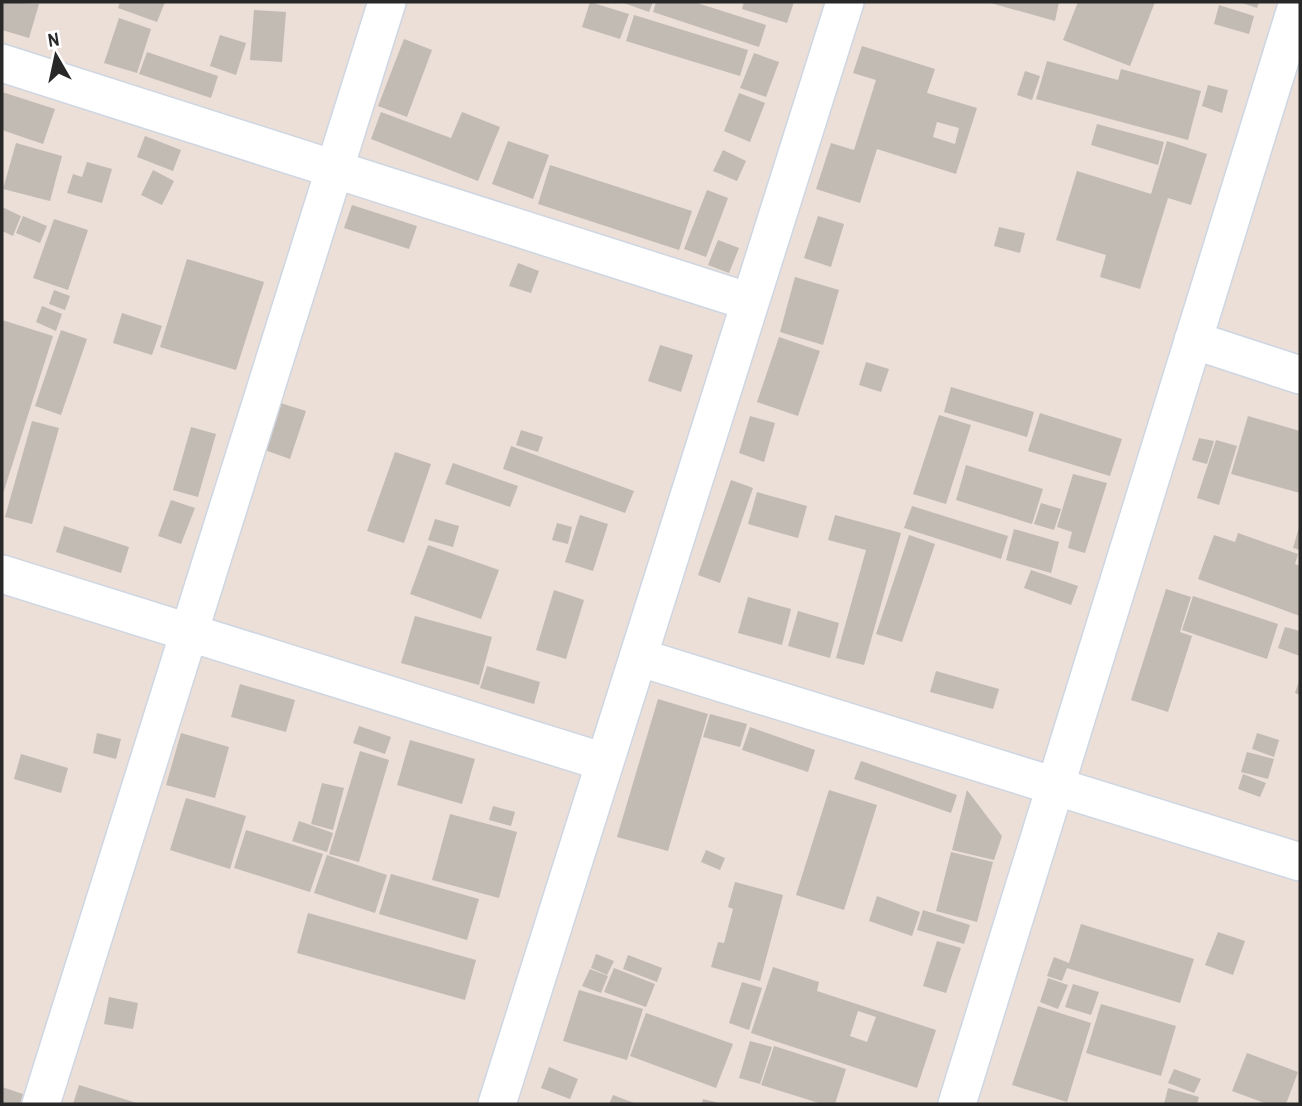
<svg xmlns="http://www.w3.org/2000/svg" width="1302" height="1106" font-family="'Archivo Narrow',sans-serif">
	<rect width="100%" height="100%" fill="#ebdfd8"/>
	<path fill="#c2bbb4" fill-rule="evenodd" d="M2,2L39,4L29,38L2,30Z
		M120,2H165L157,22L118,8Z
		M590,2L629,14L620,39L582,27Z
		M621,2H653L649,12Z
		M656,2H694L766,25L759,47L653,12Z
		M744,2H794L787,23L742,9Z
		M987,2H1059L1055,21Z
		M1078,2H1155L1130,66L1063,40Z
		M1239,2H1259L1257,8Z
		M1219,5L1254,16L1249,34L1214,24Z
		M254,10L286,12L282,62L250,60Z
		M634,15L748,50L740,76L626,41Z
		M119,18L151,29L137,73L104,63Z
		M220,35L246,43L236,75L210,66Z
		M404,39L432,50L407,117L378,106Z
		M862,46L935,69L927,93L977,108L956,174L877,149L860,203L816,189L831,143L854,150L876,80L853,73ZM937,122L959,128L955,144L933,137Z
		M147,52L218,76L211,98L139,74Z
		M754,53L779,62L766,97L740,88Z
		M1047,61L1118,80L1121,69L1201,91L1188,140L1036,99Z
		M1025,71L1040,76L1032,100L1017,95Z
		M1208,85L1228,90L1222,113L1202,106Z
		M2,92L55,109L43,144L2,130Z
		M739,93L765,103L750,142L724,131Z
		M381,112L451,138L462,112L500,127L478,181L371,139Z
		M1097,124L1164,142L1158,165L1091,145Z
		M145,136L181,150L173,171L137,157Z
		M508,141L549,155L533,199L492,184Z
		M1167,141L1207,154L1191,205L1168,198L1140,289L1100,277L1106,255L1056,240L1077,171L1151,194Z
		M16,143L62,156L50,201L3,189Z
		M723,150L746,161L737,181L713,171Z
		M87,162L112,169L102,203L67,193L73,174L82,177Z
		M550,165L692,211L679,250L538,204Z
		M153,170L174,181L162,205L141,195Z
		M707,190L728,198L706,257L684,249Z
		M352,205L417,226L409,249L344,228Z
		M2,207L21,216L13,236L2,231Z
		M23,216L47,226L40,243L16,233Z
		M818,216L844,224L831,267L804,258Z
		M54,219L88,230L68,290L33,278Z
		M999,227L1025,233L1020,253L994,246Z
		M718,240L739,248L729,273L708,265Z
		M187,259L264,282L236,370L160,347Z
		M518,263L539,271L531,293L509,286Z
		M795,277L839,290L823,345L780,332Z
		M54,290L70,296L65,310L49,304Z
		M42,306L62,314L56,331L36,322Z
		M122,313L162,326L152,355L113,343Z
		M2,320L53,336L2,497Z
		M61,330L87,339L61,415L35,406Z
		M779,337L820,351L798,416L757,402Z
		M660,345L693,355L681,392L648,381Z
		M866,362L889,369L881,392L859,385Z
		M951,387L1034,412L1027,437L944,412Z
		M274,401L306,411L290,459L259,448Z
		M1040,413L1122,439L1110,476L1028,451Z
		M939,415L971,425L946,504L913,494Z
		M750,416L775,423L764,462L739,453Z
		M1248,416L1300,431V493L1231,474Z
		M32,421L59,428L32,524L5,517Z
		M191,427L216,434L198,497L173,490Z
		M521,430L543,437L538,452L516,445Z
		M1199,438L1214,441L1207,464L1192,460Z
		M1216,440L1237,446L1219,505L1197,498Z
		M511,446L634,491L625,513L503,469Z
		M395,452L431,464L404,543L367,531Z
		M453,463L518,486L510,507L445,484Z
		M966,465L1043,489L1032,524L956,500Z
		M1073,474L1107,483L1085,553L1068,548L1072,532L1057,527Z
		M731,480L753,488L720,583L698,575Z
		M757,492L807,506L798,538L748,524Z
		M171,500L195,508L181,544L158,536Z
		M1041,503L1061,509L1054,530L1034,524Z
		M912,506L1008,536L1001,559L904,528Z
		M580,515L608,524L593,571L565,562Z
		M835,515L901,533L864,665L836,658L866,550L828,540Z
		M435,519L459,526L453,547L428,540Z
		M557,523L572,527L568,544L552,540Z
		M1300,524V550L1293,548Z
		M64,526L129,547L121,573L56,552Z
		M1014,529L1059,542L1051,573L1006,560Z
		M1238,533L1298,554L1295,564L1300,566V616L1198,579L1214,535L1235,542Z
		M909,535L935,544L902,642L876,634Z
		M428,545L499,570L481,619L410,594Z
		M1031,570L1078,586L1071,605L1024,588Z
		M1166,589L1191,597L1180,632L1192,636L1168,712L1131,700Z
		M554,590L584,600L566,659L536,650Z
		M1193,596L1278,624L1267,659L1182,630Z
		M748,597L791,609L782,645L738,633Z
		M798,611L839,623L830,658L788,646Z
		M415,616L492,637L479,685L401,663Z
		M1285,627L1300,631V656L1278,648Z
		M487,666L540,682L534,704L480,688Z
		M936,671L999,689L993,709L930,692Z
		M1300,678V695L1295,693Z
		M240,684L295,700L286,732L231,717Z
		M658,699L708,714L668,851L617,837Z
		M710,714L747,724L740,747L703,737Z
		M359,726L391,737L385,754L353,743Z
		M750,727L815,750L808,772L742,750Z
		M97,733L121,739L116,759L93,753Z
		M181,733L229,747L215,798L166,785Z
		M1257,733L1279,740L1274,757L1252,749Z
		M410,740L475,759L462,804L397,785Z
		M360,751L389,760L359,862L329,854Z
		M1247,752L1274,759L1268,779L1241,772Z
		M21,754L68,768L61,793L14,779Z
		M861,761L957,795L951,813L854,779Z
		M1243,774L1266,783L1260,797L1238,789Z
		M322,783L344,788L333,830L311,824Z
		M829,790L877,805L844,910L796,895Z
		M967,790L1002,836L994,860L952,850Z
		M186,798L246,816L230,869L170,850Z
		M493,806L515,812L511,826L489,820Z
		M450,814L517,832L499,898L432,880Z
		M299,821L333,833L327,852L292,841Z
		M246,830L323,854L310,892L234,868Z
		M706,850L725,858L720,870L701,862Z
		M951,852L993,862L977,922L936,911Z
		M327,855L387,875L375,913L314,893Z
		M391,874L479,899L467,940L379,914Z
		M735,882L783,895L760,981L711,967L718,942L724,943L733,909L728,907Z
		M877,896L920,912L912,936L869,921Z
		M923,910L970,925L964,944L917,930Z
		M308,913L476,960L465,1000L297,953Z
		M1081,924L1194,959L1180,1003L1067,968L1062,981L1047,976L1054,957L1069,963Z
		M1218,932L1245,941L1233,975L1205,965Z
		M937,941L961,948L946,993L923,986Z
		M596,954L614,961L607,975L591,968Z
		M628,955L662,968L657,982L623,969Z
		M773,967L819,982L817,991L936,1030L917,1088L751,1033ZM858,1011L876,1017L867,1042L850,1036Z
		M614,968L655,984L646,1007L604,992Z
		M590,969L608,976L601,993L582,986Z
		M1048,978L1068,985L1058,1009L1040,1002Z
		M742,982L762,988L749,1030L729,1023Z
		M1073,984L1099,992L1091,1015L1065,1007Z
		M579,990L643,1009L627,1060L563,1041Z
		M109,997L138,1003L133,1029L104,1024Z
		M1101,1004L1176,1026L1161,1076L1086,1053Z
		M1038,1006L1091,1023L1067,1102L1012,1085Z
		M646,1013L733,1044L716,1088L630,1056Z
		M750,1041L772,1047L760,1084L739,1078Z
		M774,1046L846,1069L835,1104H822L761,1085Z
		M1247,1053L1298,1072L1286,1104H1267L1232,1091Z
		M549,1067L578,1079L570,1099L541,1088Z
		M1174,1069L1201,1079L1194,1093L1168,1083Z
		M79,1085L140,1104H73Z
		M2,1087L23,1094L20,1104H2Z
		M1168,1088L1199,1097L1197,1104H1164Z
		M613,1095L637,1104H609Z
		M703,1099L719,1103V1104H702Z"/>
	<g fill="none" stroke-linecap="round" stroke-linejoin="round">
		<defs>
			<path id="minor" d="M2,63L750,302
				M1193,340L1300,375
				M2,574L604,762
				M638,657L1300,862
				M41,1104L387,2
				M497,1104L845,2
				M957,1104L1298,2"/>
		</defs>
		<use href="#minor" stroke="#ced6e2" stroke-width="40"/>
		<use href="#minor" stroke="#fff" stroke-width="37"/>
	</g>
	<rect width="1302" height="1106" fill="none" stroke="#282828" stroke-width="7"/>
	<g transform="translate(56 56) rotate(351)" stroke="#ffffff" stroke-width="5" paint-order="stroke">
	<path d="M0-5L12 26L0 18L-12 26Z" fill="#282828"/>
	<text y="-10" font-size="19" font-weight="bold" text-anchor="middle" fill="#282828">N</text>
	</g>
</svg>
